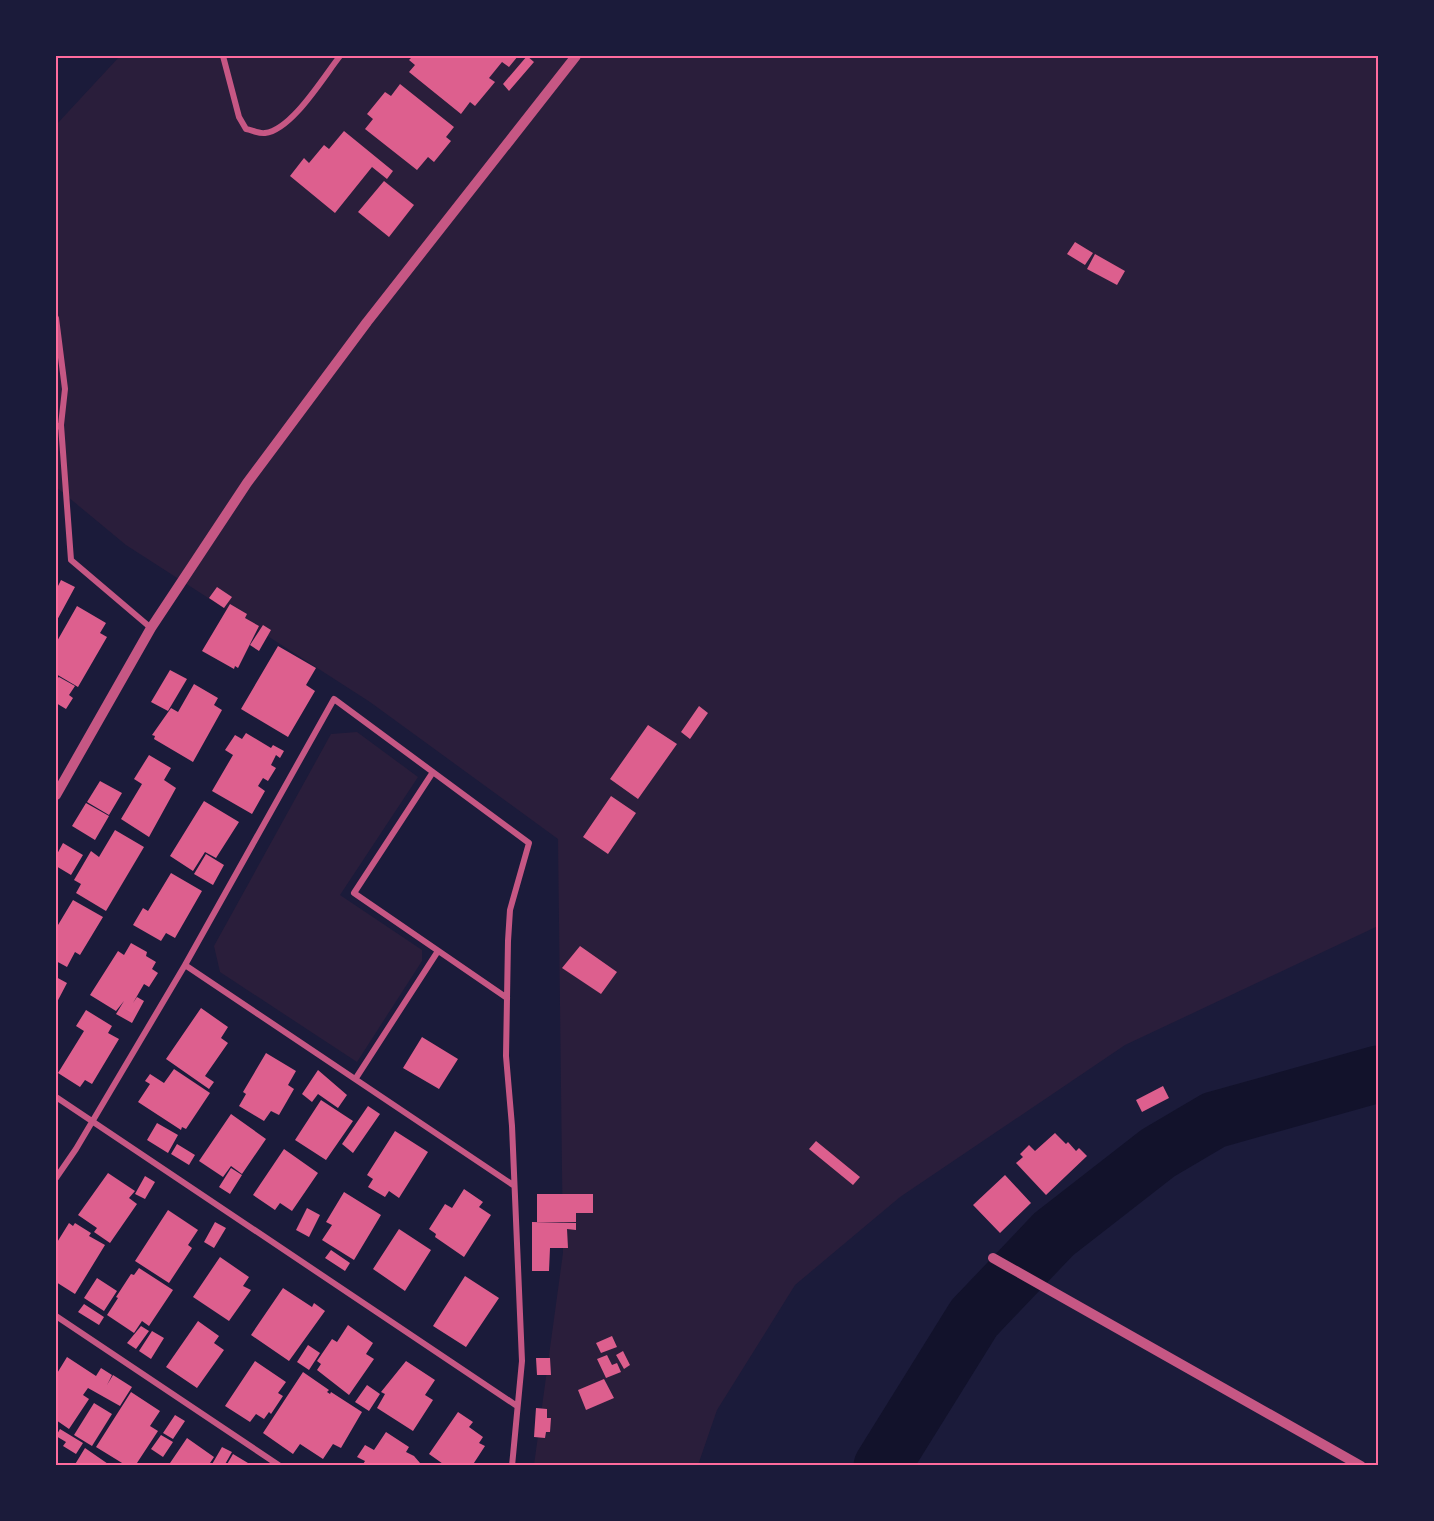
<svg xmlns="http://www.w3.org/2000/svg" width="1434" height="1521" font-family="'Fira Sans',sans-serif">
	<rect width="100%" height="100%" fill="#1b1b3a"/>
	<path fill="#2a1e3b" d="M120,56H1378V926L1125,1045L900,1197L795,1285L717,1410L698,1465H534L563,1253L558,839L370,702L126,545L56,487V125Z
		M357,732L418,777L340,895L422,950V961L357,1062L220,972L214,946L331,734Z"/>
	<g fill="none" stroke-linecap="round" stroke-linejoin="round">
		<path stroke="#12122b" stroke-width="57" d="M882,1466L974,1318L1054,1234L1158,1153L1214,1120L1378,1074"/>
	</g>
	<path fill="#dd5f8e" d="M413,56H518L509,67L502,62L489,78L495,82L475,106L470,102L461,114L409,72L415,65L409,60Z
		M527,56L534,62L509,91L503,84Z
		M400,84L454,127L446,137L451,141L434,162L428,157L417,170L365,129L373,119L367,114L385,92L391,96Z
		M344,131L393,171L387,179L372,167L335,213L290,176L304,158L309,163L324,145L329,149Z
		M384,181L414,205L389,237L358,212Z
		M1075,242L1093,253L1085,265L1067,254Z
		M1095,254L1125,271L1117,285L1087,269Z
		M61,580L75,587L56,622V590Z
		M217,587L232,597L224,608L209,598Z
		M230,604L247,614L245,618L259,626L238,668L235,666L234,669L202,651Z
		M77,606L106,623L100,633L107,637L78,687L56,674V643Z
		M263,625L271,630L259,651L250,645Z
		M278,646L316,668L306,685L315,691L288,737L241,709Z
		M170,670L187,679L168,711L151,702Z
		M59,677L75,686L69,695L73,698L66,709L56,703V679Z
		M194,684L218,698L214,705L222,710L193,762L154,739L155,736L152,735L171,708L178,712Z
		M699,706L708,713L690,739L681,732Z
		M648,725L677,744L638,799L610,779Z
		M246,733L271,748L273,745L284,751L280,758L276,755L271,765L276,768L268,781L263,778L258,786L265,791L252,814L212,791L233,755L225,750L235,735L242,739Z
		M149,755L171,768L164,780L176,788L149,837L121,819L142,784L134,779Z
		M100,781L122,793L109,815L87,802Z
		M611,796L636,813L608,854L583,837Z
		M204,801L239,822L216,858L205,852L193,871L170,856Z
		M86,803L109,816L95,840L72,826Z
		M115,830L144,847L106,911L76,893L81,884L74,880L91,851L99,857Z
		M63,843L83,855L71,875L56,866V856Z
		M206,854L224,865L213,885L194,874Z
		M171,873L202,891L175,938L166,933L161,941L133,925L143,908L148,911Z
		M73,900L103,917L80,955L75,952L67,967L56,961V923L58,925Z
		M131,943L147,952L146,956L156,962L152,969L158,973L149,987L144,984L133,1003L137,997L144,1001L132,1023L116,1014L124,1001L116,1011L90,995L118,951L124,955Z
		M580,946L617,972L601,994L562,968Z
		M56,977L67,983L56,1004Z
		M201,1008L228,1027L221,1038L228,1043L205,1076L214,1082L209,1089L166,1059Z
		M86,1010L112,1026L108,1033L119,1039L92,1084L85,1080L80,1087L58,1073L84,1031L76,1026Z
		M422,1037L458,1059L439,1089L403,1068Z
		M266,1053L296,1071L288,1085L294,1089L279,1115L271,1111L264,1121L239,1106L246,1094L243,1092Z
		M174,1069L210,1093L186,1129L182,1127L181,1130L138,1102L150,1084L145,1081L150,1074L164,1083Z
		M318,1070L347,1095L338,1108L318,1094L312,1102L302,1094Z
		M1163,1086L1169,1098L1142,1112L1136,1100Z
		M321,1100L353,1121L326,1160L295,1140Z
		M368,1106L380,1114L353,1153L342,1144Z
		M231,1114L266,1139L242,1174L231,1166L223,1177L199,1161Z
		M157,1123L178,1135L168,1153L147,1140Z
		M395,1131L428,1152L399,1198L389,1191L385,1197L368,1187L373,1179L367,1175Z
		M1055,1133L1066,1144L1068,1142L1076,1151L1079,1148L1087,1156L1046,1195L1016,1163L1023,1157L1020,1154L1029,1145L1035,1151Z
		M816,1141L860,1177L853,1185L809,1149Z
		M177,1144L195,1155L189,1165L171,1154Z
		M284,1149L318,1173L292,1211L280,1203L275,1210L253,1195Z
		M231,1168L242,1175L230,1194L219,1187Z
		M108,1173L135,1191L129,1198L137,1204L110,1243L94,1232L97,1228L78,1215Z
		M1005,1175L1031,1203L1000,1233L973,1205Z
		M145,1176L155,1182L145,1199L135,1194Z
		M464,1189L483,1202L479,1207L491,1215L464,1257L435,1237L436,1234L429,1229L445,1204L452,1208Z
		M344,1192L381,1215L354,1260L322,1240L332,1225L326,1222Z
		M537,1194H593V1213H576V1222H537Z
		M307,1208L320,1215L309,1237L296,1230Z
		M168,1210L198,1230L188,1245L192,1248L169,1283L135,1261Z
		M215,1222L226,1228L214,1248L204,1242Z
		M532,1222L576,1223V1230L567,1229L568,1248H550L549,1271H532Z
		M69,1223L73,1226L75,1223L91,1233L89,1236L105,1245L75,1294L56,1282V1244Z
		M399,1229L431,1250L405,1291L373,1269Z
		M331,1250L350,1263L345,1271L325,1258Z
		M220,1257L249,1277L243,1286L251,1290L229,1321L193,1297Z
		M139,1268L173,1290L149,1326L142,1321L134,1333L107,1315L118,1298L116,1297L131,1274L134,1275Z
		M465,1276L499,1298L466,1347L433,1326Z
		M97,1278L117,1291L104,1311L84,1298Z
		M283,1288L312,1307L314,1303L325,1311L289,1361L251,1335Z
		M84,1304L104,1317L99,1325L78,1312Z
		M198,1321L219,1336L214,1343L224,1350L197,1388L166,1367Z
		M348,1325L373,1343L366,1354L374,1359L349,1395L317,1370L321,1364L317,1361L332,1339L337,1342Z
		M141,1326L149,1331L136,1349L127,1343Z
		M152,1331L164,1338L151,1359L139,1351Z
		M612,1336L617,1347L601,1353L596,1343Z
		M308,1345L320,1353L309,1370L297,1362Z
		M623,1351L630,1365L624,1369L616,1355Z
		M607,1355L612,1365L617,1363L621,1372L606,1378L597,1359Z
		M67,1357L96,1376L101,1368L112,1375L107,1385L113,1375L132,1387L120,1406L88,1388L83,1395L89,1399L69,1429L56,1420V1375Z
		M536,1358H550L551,1375H537Z
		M255,1361L286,1382L278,1393L283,1396L271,1414L269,1412L264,1419L256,1414L250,1422L225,1406Z
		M406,1361L435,1380L425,1395L433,1400L413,1431L377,1408L385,1394L381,1392Z
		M303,1372L329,1390L327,1392L330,1394L331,1392L362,1412L341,1448L333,1444L323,1459L300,1444L293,1454L263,1433Z
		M604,1379L614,1398L586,1410L578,1390Z
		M367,1385L380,1394L369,1411L355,1402Z
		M131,1392L160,1411L150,1426L158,1431L135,1466H127L96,1447Z
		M94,1403L112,1414L92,1446L74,1435Z
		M536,1408L547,1409V1418H551L550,1432H546L545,1438L534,1437Z
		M458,1412L473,1422L469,1427L483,1437L479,1443L485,1446L472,1466H446L429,1454Z
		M175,1415L185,1421L173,1439L163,1433Z
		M60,1429L83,1443L76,1454L63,1446L66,1442L56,1436Z
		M386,1432L409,1447L406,1452L414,1456L420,1463L418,1466H362L365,1461L357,1457L365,1445L374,1450Z
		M161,1435L173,1442L163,1457L151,1449Z
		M187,1438L214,1457L208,1466H168Z
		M222,1447L232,1452L224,1466H211Z
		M85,1448L111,1466H74Z
		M233,1454L248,1463L247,1466H226Z"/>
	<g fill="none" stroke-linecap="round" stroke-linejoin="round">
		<path stroke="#c65784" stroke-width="6" d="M223,56L239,117L246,129C252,130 259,134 265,133C292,130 324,76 340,56
			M56,318L65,389L61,425L56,427
			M61,425L71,560L151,628
			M433,772L354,893L507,998
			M185,965L513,1185
			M356,1078L438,951
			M56,1097L517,1406
			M56,1178L76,1149L185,965L334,699L529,843L510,910L508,941L506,1056L512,1126L522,1361L512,1466
			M56,1316L280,1466"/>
		<path stroke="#c65784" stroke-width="10" d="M56,795L151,628L247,483L367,322L576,56
			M993,1258L1361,1466"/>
	</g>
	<rect width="1434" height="1521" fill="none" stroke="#1b1b3a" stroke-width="114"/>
	<rect x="57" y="57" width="1320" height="1407" fill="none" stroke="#ff6b9d" stroke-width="2"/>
</svg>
